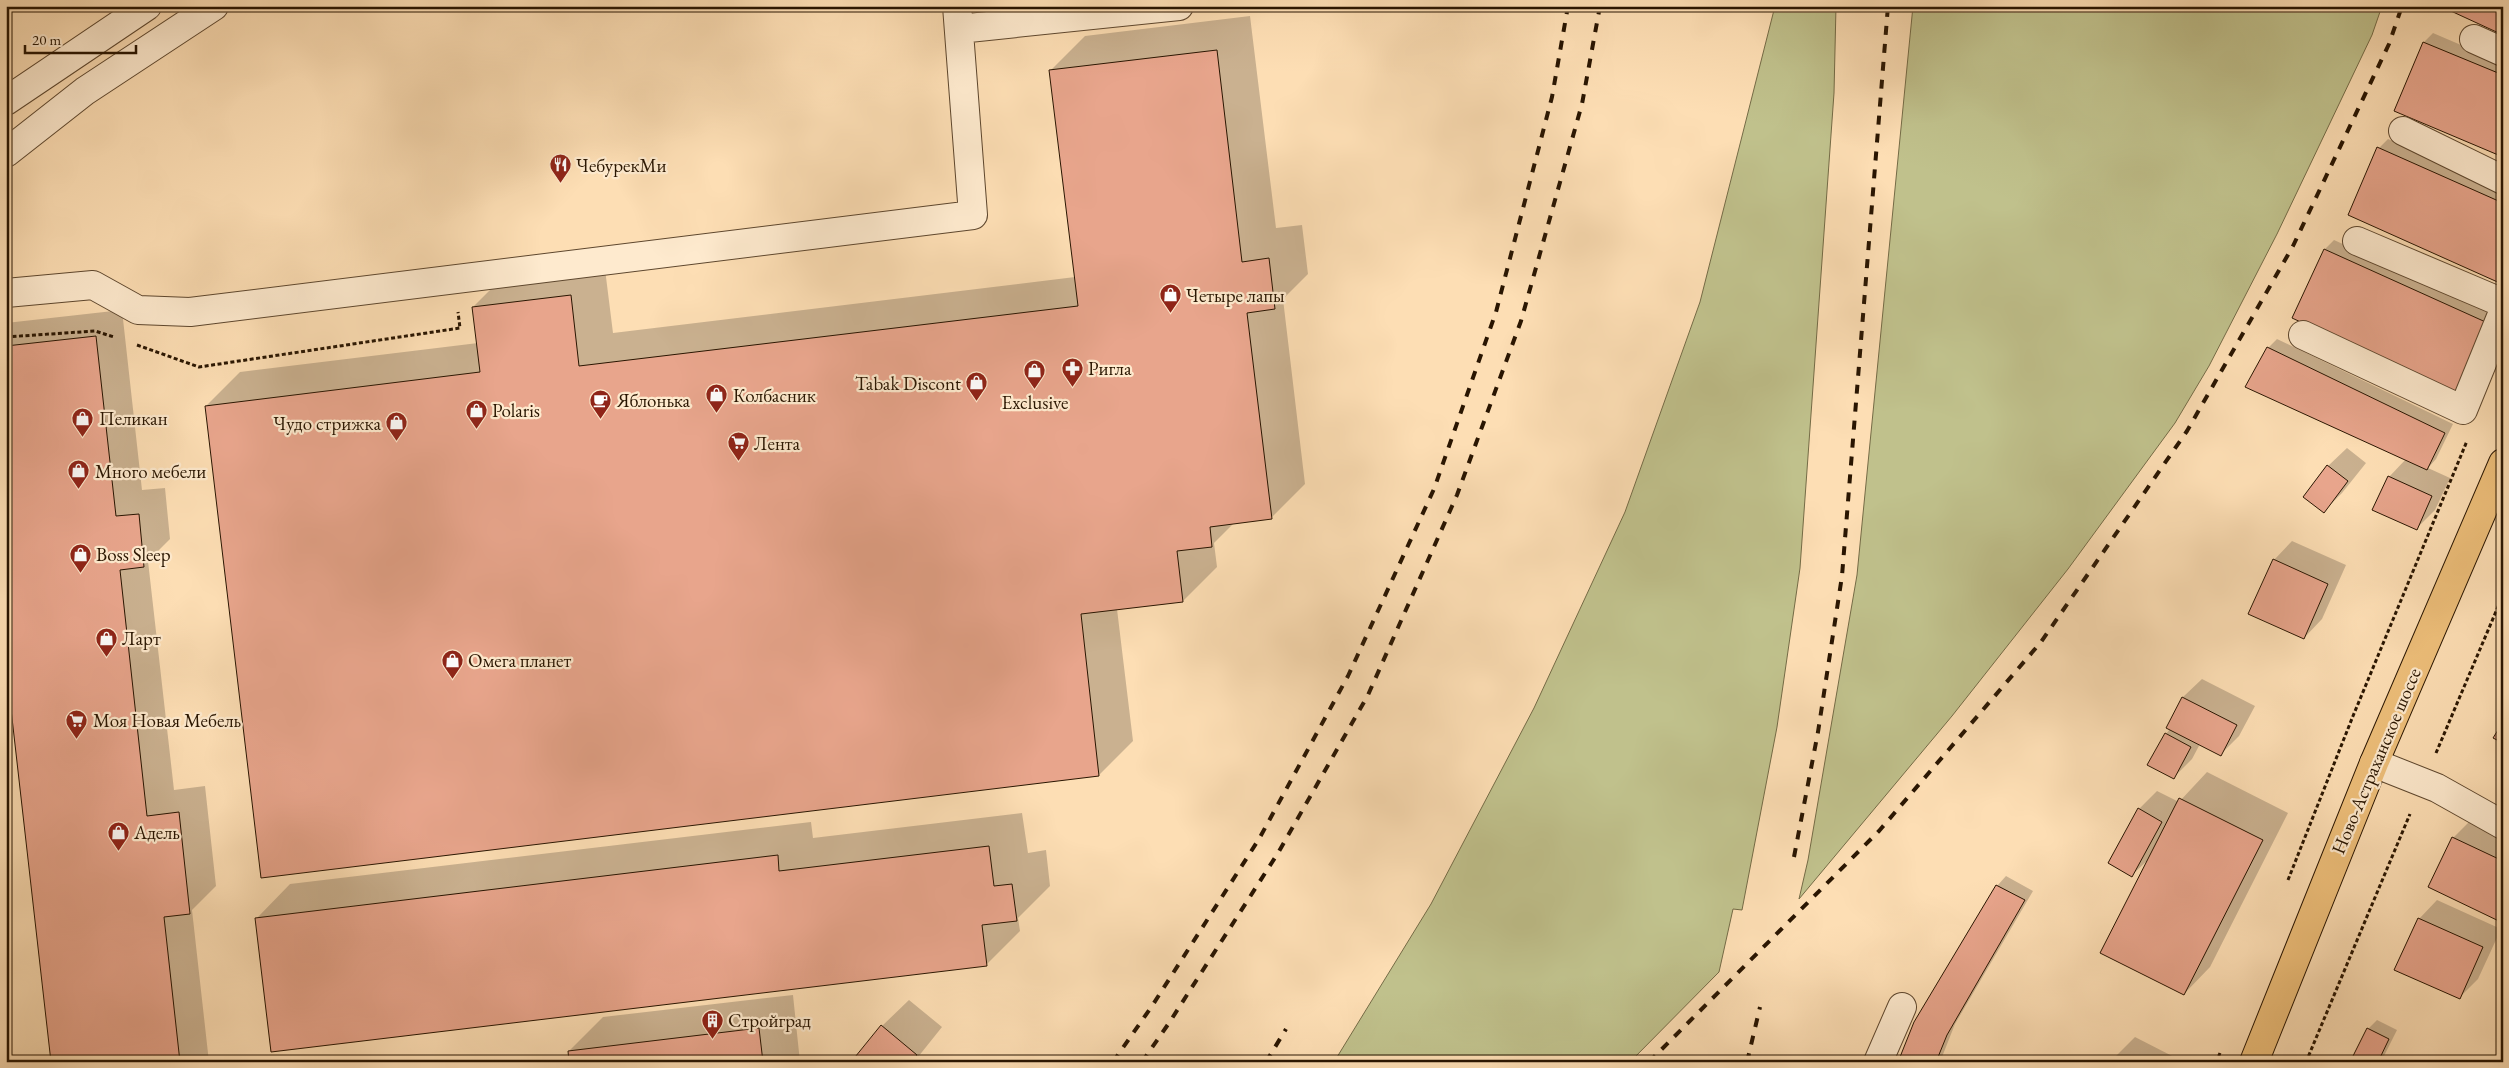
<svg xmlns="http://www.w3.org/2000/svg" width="2509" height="1068" font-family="'EB Garamond',serif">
	<rect width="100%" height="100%" fill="#fddeb4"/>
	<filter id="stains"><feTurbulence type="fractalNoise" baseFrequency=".004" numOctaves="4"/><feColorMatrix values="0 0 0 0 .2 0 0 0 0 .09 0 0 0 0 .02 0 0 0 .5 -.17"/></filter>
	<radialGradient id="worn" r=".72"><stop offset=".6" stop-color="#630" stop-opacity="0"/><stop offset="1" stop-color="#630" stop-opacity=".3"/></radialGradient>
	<path fill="#c0c18c" stroke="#746b46" d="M1775,6H1836L1834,93L1800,568L1777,727L1742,910L1733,909L1719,972L1630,1062H1334L1431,904L1534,708L1625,512L1700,302Z
		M1913,6H2382L2372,35L2277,234L2209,366L2175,423L2068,569L1952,716L1799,899L1808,860L1857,575Z"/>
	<path fill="#0003" d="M1250,16L1276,228L1302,225L1308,274L1283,299L1305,484L1271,518L1235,522L1214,543L1217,567L1183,601L1117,609L1133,741L1099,775L262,876L206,406L240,372L478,343L473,307L507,273L604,261L613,333L1075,277L1051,70L1085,36Z
		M2433,33L2503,63V155L2396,110L2424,42Z
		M2388,139L2503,190L2502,282L2379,148Z
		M2334,240L2498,315L2466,383L2325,249Z
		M122,310L142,490L165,488L170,539L148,561L174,790L205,786L216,886L192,910L209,1062H52L6,664V323Z
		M2277,339L2453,424L2436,459L2428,468L2450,478L2435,510L2416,529L2389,477L2406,459L2268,348Z
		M2347,448L2366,463L2342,493L2324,511L2305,496L2328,466Z
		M2292,541L2346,565L2322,619L2304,638L2274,560Z
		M2202,679L2255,706L2239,736L2220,755L2200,744L2192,759L2174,777L2166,734L2170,729L2167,727L2183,697Z
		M2207,772L2288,813L2210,967L2184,994L2150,858L2132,875L2139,809L2157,791L2179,802Z
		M1022,813L1028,853L1046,850L1050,886L1018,918L1020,931L986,965L257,918L290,884L811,822L813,838Z
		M2471,820L2503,835V921L2453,838Z
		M2006,876L2033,891L1955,1024L1940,1062H1899L1915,1023L1997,886Z
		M2437,900L2501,929L2478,979L2459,998L2419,919Z
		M793,995L800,1062H570L569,1051L603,1017Z
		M909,1000L942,1027L914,1062H853L882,1026Z
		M2377,1020L2397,1030L2381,1062L2352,1061L2368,1029Z
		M2135,1037L2178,1059L2176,1062H2110Z"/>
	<path fill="#e8a58c" stroke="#291501" d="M2440,6H2503V35Z
		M2423,42L2503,75V157L2394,111Z
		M1217,50L1242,262L1269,258L1275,309L1247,313L1272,519L1210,527L1212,547L1177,551L1183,602L1081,614L1099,776L261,878L205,406L480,372L472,307L571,295L579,366L1078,306L1049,70Z
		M2377,147L2503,203L2502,284L2348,215Z
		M2324,249L2490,324L2457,394L2292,318Z
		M96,336L116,516L139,514L144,567L120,570L147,816L179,812L190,914L164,917L180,1062H51L6,665V346Z
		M2267,347L2445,433L2427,470L2245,387Z
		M2327,465L2348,481L2324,513L2303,497Z
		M2388,476L2432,496L2417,530L2372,510Z
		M2273,559L2328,584L2304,639L2248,614Z
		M2182,697L2237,725L2221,756L2166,728Z
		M2503,722V743L2493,738Z
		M2165,733L2191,747L2174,779L2147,765Z
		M2179,798L2263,840L2184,995L2100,953Z
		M2138,808L2162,822L2132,877L2108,863Z
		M2452,837L2503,861V923L2428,887Z
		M989,846L994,886L1012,884L1017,921L982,925L987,966L271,1052L255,918L778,855L779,871Z
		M1996,885L2025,900L1947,1035L1936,1062H1898L1914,1022Z
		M2418,918L2483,947L2460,999L2394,970Z
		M881,1025L917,1055L911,1062H851Z
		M759,1028L763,1062H569L568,1051Z
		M2367,1028L2389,1039L2378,1062H2350Z"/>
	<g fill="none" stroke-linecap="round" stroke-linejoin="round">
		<defs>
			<path id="minor" d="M959,29L1179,6
				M2474,39L2503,52
				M6,101L147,6
				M2403,131L2503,180
				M6,153L85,91L214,6
				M2357,241L2503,303
				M6,293L93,285L138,310L190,312L973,215L957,6
				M2303,335L2463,410L2503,312
				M2374,763L2437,788L2503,825
				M1878,1062L1902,1007"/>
			<path id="major" d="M2254,1062L2374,763L2503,463"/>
		</defs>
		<use href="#minor" stroke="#5e472e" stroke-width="30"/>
		<use href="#major" stroke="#291501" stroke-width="30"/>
		<path stroke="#291501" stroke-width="3" stroke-dasharray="4 2.5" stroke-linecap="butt" d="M6,337L95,331L114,337
			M137,345L199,367L460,328L458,312
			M2436,753L2503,595
			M2288,880L2353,716L2467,441
			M2216,1062L2220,1053
			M2306,1062L2410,814"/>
		<use href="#minor" stroke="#feeace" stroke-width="28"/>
		<use href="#major" stroke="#eebf7a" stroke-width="28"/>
		<path stroke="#291501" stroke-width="4" stroke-dasharray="9 9" stroke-linecap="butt" d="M1794,857L1818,732L1842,576L1888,6
			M1113,1062L1152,1006L1259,839L1348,676L1434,489L1496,312L1552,97L1568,6
			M1142,1062L1169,1023L1278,853L1368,695L1457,495L1521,321L1582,104L1600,6
			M1266,1062L1286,1029
			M1649,1062L1879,831L2041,642L2187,431L2293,246L2389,44L2402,6
			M1747,1062L1760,1007"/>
	</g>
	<defs>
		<symbol id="restaurant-pin" viewBox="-11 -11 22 30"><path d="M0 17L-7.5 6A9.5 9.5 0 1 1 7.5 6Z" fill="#8f2418" stroke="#feeace"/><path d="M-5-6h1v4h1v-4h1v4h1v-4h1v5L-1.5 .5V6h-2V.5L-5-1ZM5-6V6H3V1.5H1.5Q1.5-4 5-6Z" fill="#fff"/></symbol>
		<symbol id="shop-pin" viewBox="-11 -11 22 30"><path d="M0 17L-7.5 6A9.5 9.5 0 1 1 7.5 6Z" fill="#8f2418" stroke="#feeace"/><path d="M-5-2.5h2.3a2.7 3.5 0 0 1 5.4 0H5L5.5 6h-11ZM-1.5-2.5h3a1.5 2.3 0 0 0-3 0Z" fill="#fff"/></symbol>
		<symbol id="pharmacy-pin" viewBox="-11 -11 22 30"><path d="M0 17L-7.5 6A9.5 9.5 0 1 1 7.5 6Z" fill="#8f2418" stroke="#feeace"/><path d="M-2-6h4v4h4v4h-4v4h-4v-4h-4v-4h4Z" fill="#fff"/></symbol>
		<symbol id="cafe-pin" viewBox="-11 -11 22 30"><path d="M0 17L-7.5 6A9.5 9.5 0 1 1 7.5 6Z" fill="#8f2418" stroke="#feeace"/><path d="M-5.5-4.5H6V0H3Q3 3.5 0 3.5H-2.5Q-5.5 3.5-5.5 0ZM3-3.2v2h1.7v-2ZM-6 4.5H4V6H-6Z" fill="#fff"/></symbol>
		<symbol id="supermarket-pin" viewBox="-11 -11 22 30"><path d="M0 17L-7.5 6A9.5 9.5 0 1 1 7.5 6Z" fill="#8f2418" stroke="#feeace"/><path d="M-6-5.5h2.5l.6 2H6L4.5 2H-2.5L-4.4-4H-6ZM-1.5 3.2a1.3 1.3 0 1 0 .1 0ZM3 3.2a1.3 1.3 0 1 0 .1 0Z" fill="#fff"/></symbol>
		<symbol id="building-pin" viewBox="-11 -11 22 30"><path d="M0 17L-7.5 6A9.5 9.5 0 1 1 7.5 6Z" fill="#8f2418" stroke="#feeace"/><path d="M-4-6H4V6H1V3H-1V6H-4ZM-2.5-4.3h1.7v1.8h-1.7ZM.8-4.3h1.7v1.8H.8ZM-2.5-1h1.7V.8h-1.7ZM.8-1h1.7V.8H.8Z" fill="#fff"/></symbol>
	</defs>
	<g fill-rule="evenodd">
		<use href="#restaurant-pin" x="548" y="152" width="25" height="34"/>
		<use href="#shop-pin" x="1158" y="282" width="25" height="34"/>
		<use href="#pharmacy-pin" x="1060" y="356" width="25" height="34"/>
		<use href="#shop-pin" x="1022" y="358" width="25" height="34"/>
		<use href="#shop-pin" x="964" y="370" width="25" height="34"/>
		<use href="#shop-pin" x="704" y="382" width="25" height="34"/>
		<use href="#cafe-pin" x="588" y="388" width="25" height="34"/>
		<use href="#shop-pin" x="464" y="398" width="25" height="34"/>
		<use href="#shop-pin" x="70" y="406" width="25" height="34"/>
		<use href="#shop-pin" x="384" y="410" width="25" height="34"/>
		<use href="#supermarket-pin" x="726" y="430" width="25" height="34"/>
		<use href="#shop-pin" x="66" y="458" width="25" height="34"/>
		<use href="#shop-pin" x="68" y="542" width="25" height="34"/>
		<use href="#shop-pin" x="94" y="626" width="25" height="34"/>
		<use href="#shop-pin" x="440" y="648" width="25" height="34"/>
		<use href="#supermarket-pin" x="64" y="708" width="25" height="34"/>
		<use href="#shop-pin" x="106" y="820" width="25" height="34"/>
		<use href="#building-pin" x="700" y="1008" width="25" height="34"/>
	</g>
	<g text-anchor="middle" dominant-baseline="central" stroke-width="4.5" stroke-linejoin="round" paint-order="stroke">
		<g font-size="19" fill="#291501" stroke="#feeace" text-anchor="start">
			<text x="576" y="165">ЧебурекМи</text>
			<text x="1186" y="295">Четыре лапы</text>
			<text x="1088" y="368">Ригла</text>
			<text x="961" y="383" text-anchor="end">Tabak Discont</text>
			<text x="733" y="395">Колбасник</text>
			<text x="617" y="400">Яблонька</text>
			<text x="1035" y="402" text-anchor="middle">Exclusive</text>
			<text x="492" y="410">Polaris</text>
			<text x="99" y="418">Пеликан</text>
			<text x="381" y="423" text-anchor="end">Чудо стрижка</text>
			<text x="754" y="443">Лента</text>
			<text x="95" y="471">Много мебели</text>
			<text x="96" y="554">Boss Sleep</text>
			<text x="122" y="638">Ларт</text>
			<text x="468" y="660">Омега планет</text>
			<text x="93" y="720">Моя Новая Мебель</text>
			<text x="134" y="832">Адель</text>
			<text x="728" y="1020">Стройград</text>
		</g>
		<g font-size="19" fill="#291501" stroke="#feeace">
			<text transform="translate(2376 761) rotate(-67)">Ново-Астраханское шоссе</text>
		</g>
	</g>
	<rect width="2509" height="1068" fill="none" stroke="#fddeb4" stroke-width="25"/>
	<rect x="8" y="8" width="2494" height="1053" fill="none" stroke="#291501" stroke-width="2.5"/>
	<rect x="12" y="12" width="2484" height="1043" fill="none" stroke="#291501"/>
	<path d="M25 45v8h111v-8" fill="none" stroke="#291501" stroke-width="2.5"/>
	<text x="32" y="45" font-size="15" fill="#291501" stroke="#feeace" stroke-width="4" paint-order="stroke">20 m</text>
	<rect width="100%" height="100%" filter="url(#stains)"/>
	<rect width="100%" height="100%" fill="url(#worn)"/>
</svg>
